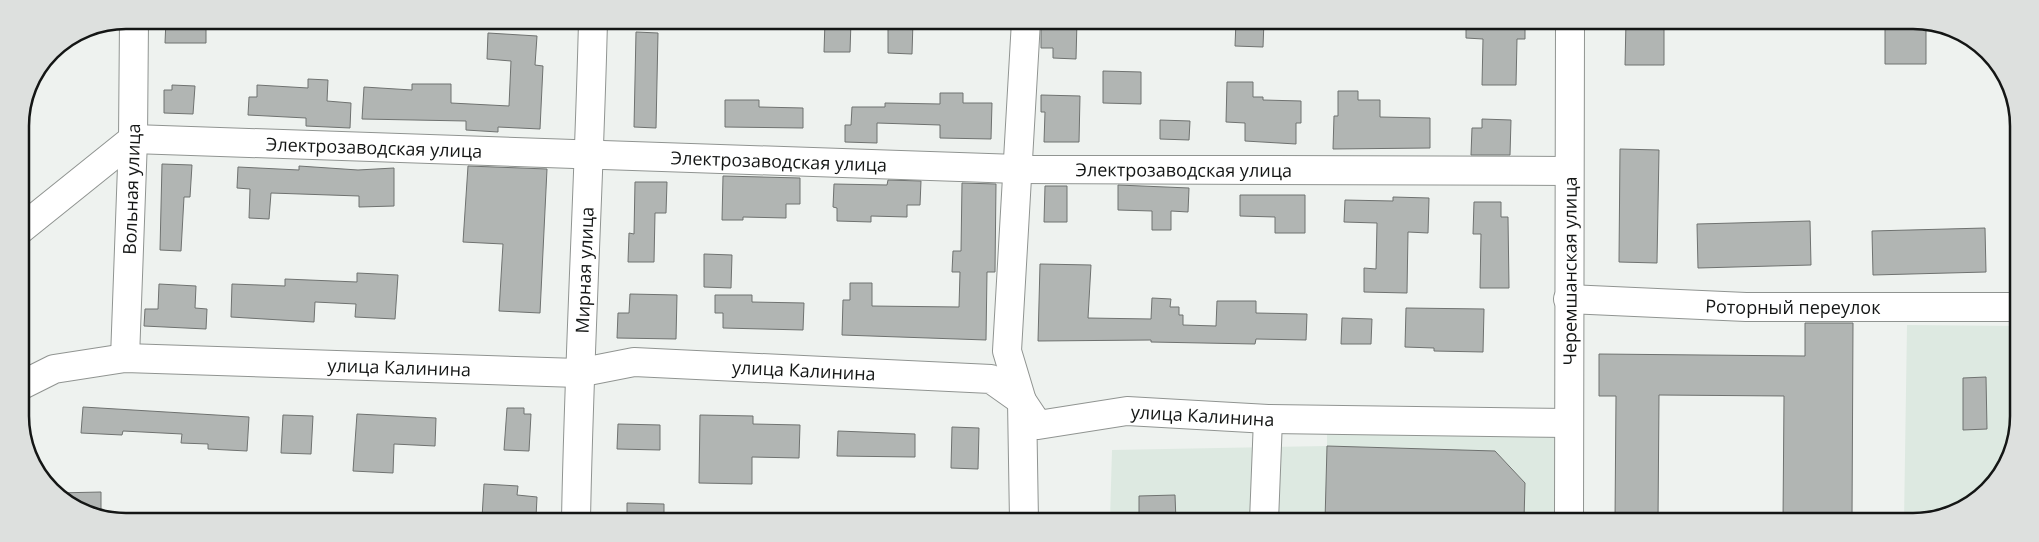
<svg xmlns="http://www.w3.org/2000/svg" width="2039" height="542" font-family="'Open Sans',sans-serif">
	<rect width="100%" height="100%" fill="#eef2ef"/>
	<path fill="#dde9e1" d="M1907,325L2017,326V437L1983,496L1920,522H1904Z
		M1569,423L1563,521H1110L1112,450L1327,446V430Z"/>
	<path fill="#b1b5b3" stroke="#6f7270" d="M166,20H206V43H165Z
		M825,21H851L850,52H824Z
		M888,21H913L912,54L888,53Z
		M1044,21H1077L1076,59L1053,58V48H1041V27H1044Z
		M1236,21H1264L1263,47L1235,46Z
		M1466,22H1525V39H1517L1516,85H1482L1483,39L1466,38Z
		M1626,22H1664V65H1625Z
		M1885,22H1926V64H1885Z
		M636,32L658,33L656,128L634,127Z
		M488,33L537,36L535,65L543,66L540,129L498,127V132L466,130V121L362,119L364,87L412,90V84H451V103L509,106L511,61L487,59Z
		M1103,71L1141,72V104L1103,103Z
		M308,79L328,80L327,101L351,103L350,128L306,126V118L248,115L249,97H257V85L308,88Z
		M1227,82H1253V97H1263V100L1301,101V123H1296V144L1245,141V123L1226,122Z
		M172,85L195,86L193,114L164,113V90H172Z
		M1338,91H1358V100H1380V117L1430,118V148L1333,149L1334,116H1338Z
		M940,93H963V103H992L991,139L940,138V125L877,123V143L845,142V125H851L852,107H885V103L940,104Z
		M1041,95L1080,96L1079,142H1044L1045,112H1041Z
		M725,100H759V107L803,108V128L725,127Z
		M1482,119L1511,120L1510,155H1471L1472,128H1482Z
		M1160,120L1190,121L1189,140L1160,139Z
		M1620,149L1659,150L1657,263L1619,262Z
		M162,164L192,165L190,197H184L181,251L160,250Z
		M299,166L358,170L394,168V206L359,207V196L271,193L269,219L249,218L250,189L237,188L238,167L299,170Z
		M468,166L547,169L540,313L499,311L503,244L463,242Z
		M723,176L800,178V204H786V218L743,217V220H722Z
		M888,180L921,181L920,205H907V217L871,216V222L837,221V208L833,207L834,184L887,185Z
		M635,182H667L666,213H655L654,262H628L629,233L634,234Z
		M962,183L996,184L995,272H987L986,340L842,335L843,300H850V283H872V306L959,307L960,272H952L953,251H961Z
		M1118,185L1189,188L1188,212L1171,211V230H1152V211L1118,210Z
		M1045,186H1067V222H1044Z
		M1240,195H1305V233H1275V217L1240,216Z
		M1393,197L1429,198L1428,233L1408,232L1407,293L1364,292V268L1376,269L1377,223L1344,222L1345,200L1393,201Z
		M1474,202H1501V217H1508L1509,288H1480L1481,234H1473Z
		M1810,221L1811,265L1698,268L1697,224Z
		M1985,228L1986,272L1873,275L1872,231Z
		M704,254L732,255L731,288L704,287Z
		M1040,264L1091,265L1088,318L1151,319L1152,298L1171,299L1170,307H1179V315H1183V325L1216,326L1217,301H1256V313L1307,314L1306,340L1256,339L1255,344L1151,342V340L1038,341Z
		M357,273L398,275L395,319L355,317L356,304L315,302L314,322L231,317L232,284L285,286V279L357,282Z
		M159,284L196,286L195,308L207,309L206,329L144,326L145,309H158Z
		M630,294L677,295L676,339L617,338L618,313H629Z
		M715,295H752V302L804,303L803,330L723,328V313H715Z
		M1406,308L1484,309L1483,352L1434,351V348L1405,347Z
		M1342,318L1372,319L1371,344H1341Z
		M1805,323H1853L1852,522H1783L1784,396L1659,395L1658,522L1615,521L1616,396H1599V354L1805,356Z
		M1986,377L1987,429L1963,430V378Z
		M83,407L249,417L247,451L208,449V444L181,443L182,434L123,431L122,435L81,433Z
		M507,408H524V414H531L529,451L504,450Z
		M357,414L436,418L435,446L394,444L393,473L353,471Z
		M283,415L313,416L311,454L281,453Z
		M700,415L753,416V424L800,425L799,458L752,457V484L699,483Z
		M618,424L660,425V450L617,449Z
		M952,427L979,428L978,469L951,468Z
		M838,431L915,434V457L837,456Z
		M1327,446L1495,451L1525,483L1524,521H1465V516L1378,513V521H1325Z
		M484,484L518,486L517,495L537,497L536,517L527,516V520L482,518Z
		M101,492V518L56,493Z
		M1175,495L1176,521H1139V496Z
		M627,503L664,504V520H627Z"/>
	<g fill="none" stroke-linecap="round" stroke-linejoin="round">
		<defs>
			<g id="minor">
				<path id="s1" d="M21,229L133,139L1018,169L1569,171"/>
				<path id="s2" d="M1568,299L1746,307H2017"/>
				<path id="s3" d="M125,358L133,139L134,20"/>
				<path id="s4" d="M22,385L54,369L125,358L578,373L634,362L991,379L1022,401L1038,425L1127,411L1268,419L1569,423"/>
				<path id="s5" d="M576,520C579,354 589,187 593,21"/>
				<path d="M1024,521L1022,401L1007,351L1026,21"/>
				<path d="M1264,521L1268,419"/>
				<path id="s6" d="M1569,521L1570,22"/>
			</g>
		</defs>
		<use href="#minor" stroke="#909491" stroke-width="30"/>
		<use href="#minor" stroke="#fff" stroke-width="28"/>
	</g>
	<g text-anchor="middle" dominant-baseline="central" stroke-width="5" stroke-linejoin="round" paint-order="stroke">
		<g font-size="18" fill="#141615" stroke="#eef2ef">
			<text stroke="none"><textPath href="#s1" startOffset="385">Электрозаводская улица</textPath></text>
			<text stroke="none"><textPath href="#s1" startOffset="790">Электрозаводская улица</textPath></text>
			<text stroke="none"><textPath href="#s1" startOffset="1195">Электрозаводская улица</textPath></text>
			<text stroke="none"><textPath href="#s3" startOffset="169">Вольная улица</textPath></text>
			<text stroke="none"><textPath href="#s5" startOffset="250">Мирная улица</textPath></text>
			<text stroke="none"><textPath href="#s6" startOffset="250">Черемшанская улица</textPath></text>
			<text stroke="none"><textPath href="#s2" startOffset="225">Роторный переулок</textPath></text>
			<text stroke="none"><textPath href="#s4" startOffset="382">улица Калинина</textPath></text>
			<text stroke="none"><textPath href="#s4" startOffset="788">улица Калинина</textPath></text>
			<text stroke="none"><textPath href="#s4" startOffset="1208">улица Калинина</textPath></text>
		</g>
	</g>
	<path d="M0 0H2039V542H0ZM126 29H1913A97 97 0 0 1 2010 126V416A97 97 0 0 1 1913 513H126A97 97 0 0 1 29 416V126A97 97 0 0 1 126 29Z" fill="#dde0de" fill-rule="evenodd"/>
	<path fill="none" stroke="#141615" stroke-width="2.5" d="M126 29H1913A97 97 0 0 1 2010 126V416A97 97 0 0 1 1913 513H126A97 97 0 0 1 29 416V126A97 97 0 0 1 126 29Z"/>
</svg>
